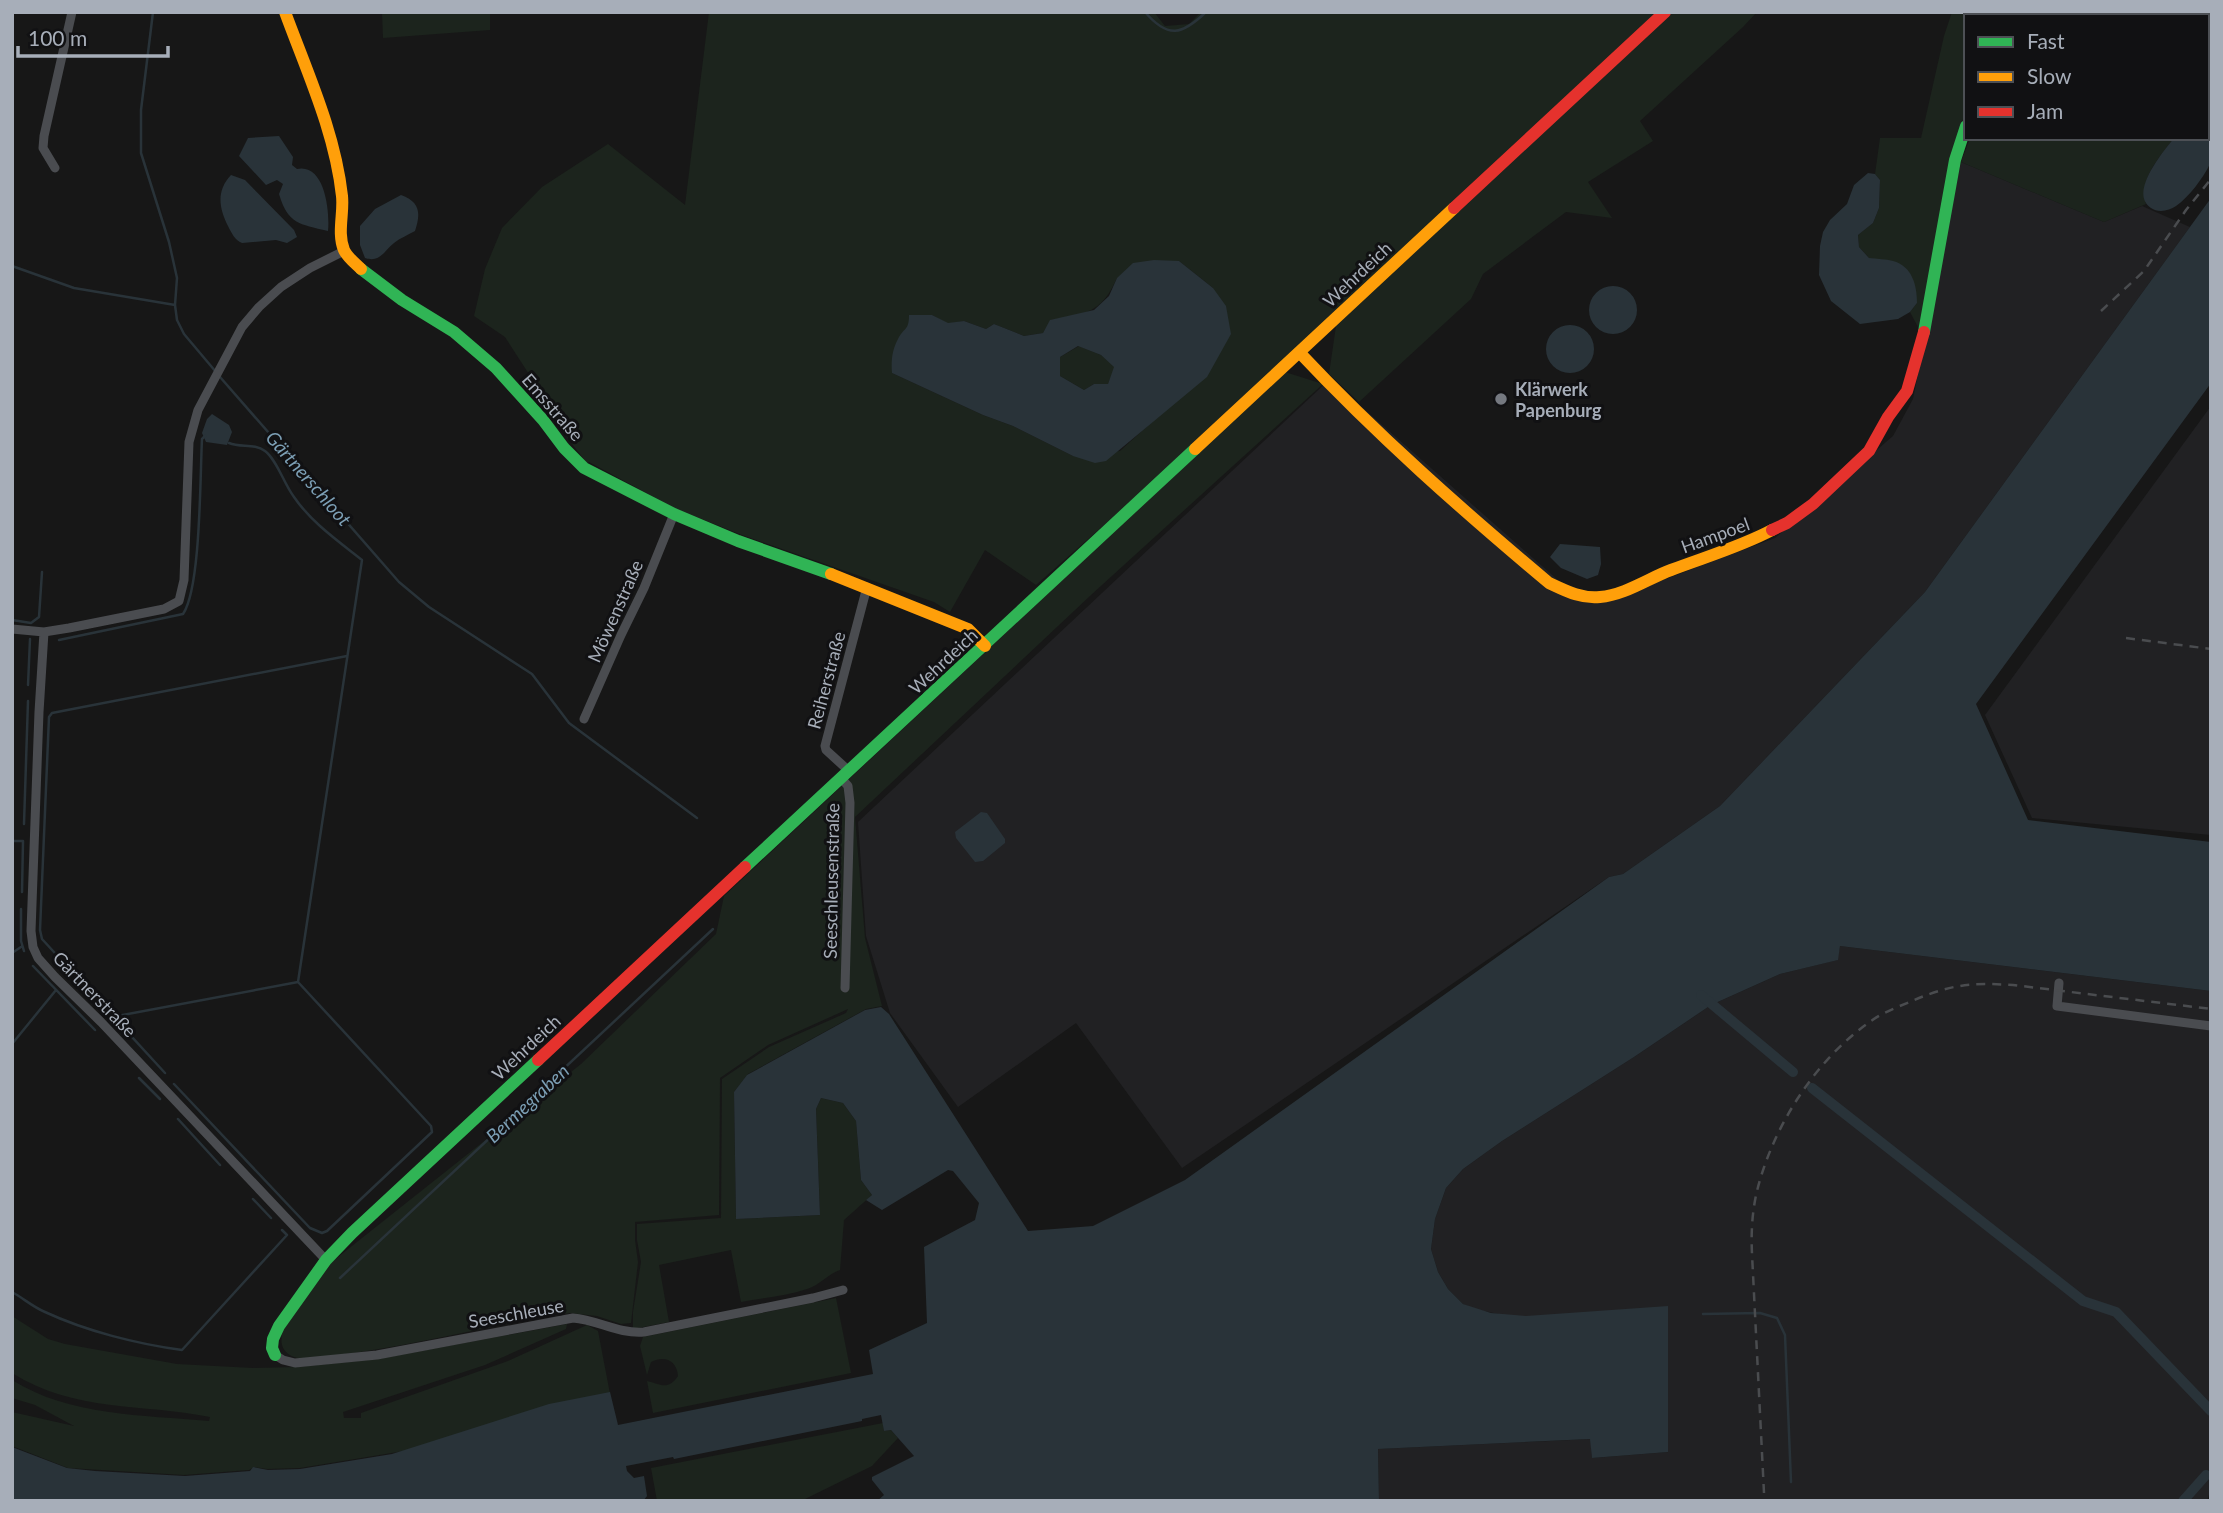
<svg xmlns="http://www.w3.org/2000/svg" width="2223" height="1513" font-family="Lato,sans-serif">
	<rect width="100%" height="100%" fill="#171717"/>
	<path fill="#212123" d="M1961,162L2104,222L2142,206L2190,227L1925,592L1720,806L1623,874L1609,877L1182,1168L1076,1023L958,1107L890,1013L866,936L858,822L1330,379L1559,581L1586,592L1615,598L1775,538L1893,436L1913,399Z
		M2211,406V835L2032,818L1985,715Z
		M1840,946L2211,991V1488L2207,1501H1379L1378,1449L1591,1439L1592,1458L1668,1452L1527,1316H1508L1474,1309L1463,1304L1448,1289L1438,1272L1431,1249L1435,1219L1446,1188L1463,1169L1502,1141L1634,1057L1711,1005L1780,974L1837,960Z"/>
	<path fill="#1c241d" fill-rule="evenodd" d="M382,12H490V30L383,38Z
		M709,12H1154L1165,26L1189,24L1201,12H1655L1651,19L1137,496L1036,585L985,550L950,612L934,602L742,535L676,509L589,462L587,463L561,430L536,385L505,337L474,316L485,269L502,228L542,187L608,144L685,205ZM1179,261L1213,288L1154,420L1120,451L1073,456L1013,426L983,415L892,373C899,335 895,332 932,315L948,324L964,321L986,329L994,324L1024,336L1043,333L1051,320C1086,313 1101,314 1117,278Z
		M1670,12H1757L1743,27L1640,121L1653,141L1588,182L1612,218L1566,212L1483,274L1471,299L1359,402L1329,374L1336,326Z
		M1952,12H2027L2024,16H1966V109L1952,159L1919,329L1910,312L1917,303L1879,260L1869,258L1859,247L1858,235L1873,223L1879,208L1880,180L1875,174L1880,138H1921L1944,36Z
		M1970,138H2174C2160,157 2138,179 2146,204L2104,222L1961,162Z
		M1079,346L1101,355L1115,367L1108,384H1094L1084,390L1060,376V357Z
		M1285,372L1323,384L1091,595L855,817L865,938L882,1006L866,1009L748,1074L734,1092L736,1219L820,1215L816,1109L821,1098L843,1103L856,1121L861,1180L872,1195L844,1220L840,1270C828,1274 820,1285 807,1289C786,1296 762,1298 741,1302L731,1250L659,1265L669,1322L633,1329V1312L641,1262L637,1240V1224L721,1218L722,1079L769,1047L846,1013L848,1009L768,1045L720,1078L719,1215L635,1222V1240L638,1262L631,1323L621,1324L597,1316L570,1313C492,1324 415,1346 337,1355C324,1356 306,1361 294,1357C279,1351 280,1339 284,1326L328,1265L581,1064L716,934L724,896Z
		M836,1298L851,1373L653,1413L647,1381C660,1384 668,1391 678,1376C677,1360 664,1355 651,1362L647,1375L640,1346L643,1337Z
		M12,1316L48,1339L65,1344L177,1364L253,1368L298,1367L378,1359L567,1324L566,1329L485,1365L343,1412L344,1418H361V1413L508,1361L587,1325L598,1331L611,1399L483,1438L300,1468L267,1469L254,1467L249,1470L184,1475L68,1468L12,1446V1412L74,1426L35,1405L12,1398V1380C69,1416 144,1415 209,1421L210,1417C141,1403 76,1413 12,1373Z
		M883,1423L884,1431L891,1430L898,1438L872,1466L801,1501H657L651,1468Z"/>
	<path fill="#293339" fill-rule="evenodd" d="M2163,12H2211C2211,50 2211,88 2211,126C2211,137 2214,154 2210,164C2203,178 2189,197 2176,206C2169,211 2158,213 2151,208C2128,193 2163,152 2174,138H2207V16H2161Z
		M279,136L293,157L292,165L297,169C325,163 330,212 328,231C299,224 288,224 279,194L283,184L277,180L266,185L239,156L248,138Z
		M1868,173L1875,174L1880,180L1879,208L1873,223L1858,235L1859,247L1869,258C1877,259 1886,259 1893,261C1912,266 1917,285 1917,303L1910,312L1898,319L1860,324L1831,301L1819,275L1820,246L1823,232L1830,220L1847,204L1854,185Z
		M231,175L245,180L294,230L297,237L287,243L276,240L242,243C235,240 232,234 228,226C219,208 216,191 231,175Z
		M401,195C420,202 421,213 415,231C408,235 400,238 394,243C384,251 380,263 365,258L360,245V226L375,209Z
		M2211,198V383L1976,704L2028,820L2211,842V991L1840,946L1838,960L1780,974L1711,1005L1634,1057L1502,1141L1463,1169L1446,1188L1435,1219L1431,1249L1438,1272L1448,1289L1463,1304L1491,1313L1526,1316L1668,1306V1452L1592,1458L1590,1439L1378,1449L1379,1501H877L884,1495L872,1480V1477L914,1456L891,1430L884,1431L881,1415L862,1419V1421L674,1459L673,1457L626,1466L627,1471L634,1478L644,1476L647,1496L643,1501H12V1447L67,1468L95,1471L185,1476L250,1471L253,1467L268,1470L300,1469L392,1454L549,1404L610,1392L618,1425L873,1374L869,1350L927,1323L924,1247L975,1220L979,1203L953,1171L948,1170L882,1210L866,1200L872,1195L861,1180L856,1121L843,1103L821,1098L816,1109L820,1215L736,1219L734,1092L747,1075L865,1010L881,1007L889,1014L1028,1231L1093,1226L1185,1180L1609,877L1623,874L1720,806L1925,592Z
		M1154,260L1179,261L1213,288L1226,306L1231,334L1207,377L1106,461L1095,463L1073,456L1013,426L983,415L892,373C891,361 892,350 898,339C904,327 909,331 909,315H932L948,323L964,321L986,329L994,324L1024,336L1043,333L1050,320L1094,310L1109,296L1117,278L1133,263ZM1078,346L1101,355L1114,367L1108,384H1094L1084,390L1060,376V357Z
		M1589 310a24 24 0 1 1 48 0a24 24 0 1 1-48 0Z
		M1546 349a24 24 0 1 1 48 0a24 24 0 1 1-48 0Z
		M212,414L229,425L232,432L227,445L206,442L202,433L207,419Z
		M1560,544L1600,547L1601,564L1598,575L1587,579L1561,568L1550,557Z
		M981,812L987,813L1005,839V843L983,861L975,862L956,838L955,832Z"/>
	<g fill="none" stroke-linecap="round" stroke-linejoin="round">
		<path stroke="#293339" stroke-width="2.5" d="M153,12L141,110V153L169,242L177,278L175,305L177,320L184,334L216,372
			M1145,12C1168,39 1182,35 1206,12
			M12,266L74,288L175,305
			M220,377L399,582L429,607L532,674L569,723L697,818
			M12,620L31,623L39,617L42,572
			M59,640L183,614C201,588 200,475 202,439L205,436
			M28,685L30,639
			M24,824L28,701
			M12,841H23L22,892
			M21,909V941L24,951
			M12,953L21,947
			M33,966L95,1030
			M112,1017L298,982
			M12,1044L56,990
			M165,1073L42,939L40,930L49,717L52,713L347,656
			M139,1078L160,1099
			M174,1084L310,1228L322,1233L327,1231L432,1132L431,1126L298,982L362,560C338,541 311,522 294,497C284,484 277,460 265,451C254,443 241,448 229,443
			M178,1119L220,1165
			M253,1199L271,1218
			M340,1278L713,929
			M12,1292C23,1298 33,1307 45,1312C86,1331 137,1344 182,1350L287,1235L282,1230
			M1703,1314L1760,1313L1777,1318L1785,1335L1791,1482"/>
		<path stroke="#293339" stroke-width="10" d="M1701,995L1793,1072
			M1812,1088L2083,1301L2116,1312L2211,1411
			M2183,1501L2206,1475"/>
		<path stroke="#4a4c50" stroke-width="9" d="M2030,16L2032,12
			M55,168L43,148L44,136L72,12
			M12,629L44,632L69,628L164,609L179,601L184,580L189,442L198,410L242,327L259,307L281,287L310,268L344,251
			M44,632L39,712L31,931L33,947L38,958L55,977L101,1022L326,1260
			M584,719L621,635L644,588L674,514
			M849,771L826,750L825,746L867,587
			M841,778L848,786L850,803L845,988
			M2059,983L2057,1006L2211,1026
			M275,1355L283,1360L295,1363L377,1355L573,1318C598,1320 618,1334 644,1332L813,1298L843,1290"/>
		<path stroke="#30b455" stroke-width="12" d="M361,269L402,300L454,332L496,368L543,420L564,448L584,468L674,514L738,541L831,574
			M1924,332L1955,160L1966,126
			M745,867L1195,449
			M275,1355L272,1348L273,1339L279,1326L326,1260L352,1233L538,1060"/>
		<path stroke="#ff9f0a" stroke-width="12" d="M285,12C307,72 335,132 342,196C344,213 337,233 344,250C347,257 356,264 361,269
			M1299,352C1377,435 1462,510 1549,583C1566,591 1581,599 1600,597C1625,595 1649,578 1671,570C1705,557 1740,547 1772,530
			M1195,449L1454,208
			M831,574L968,629L985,646"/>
		<path stroke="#e5322d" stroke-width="12" d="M1454,208L1665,12
			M1772,530L1787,523L1813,504L1869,451L1888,417L1907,391L1924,332
			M538,1060L745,867"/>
		<path stroke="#4a4c4f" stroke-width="2.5" stroke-dasharray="9 7" stroke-linecap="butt" d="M2101,311L2144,271L2186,210L2211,179
			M2126,638L2211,649
			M1764,1493L1752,1254C1751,1233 1752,1212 1757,1191C1773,1126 1816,1059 1871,1021C1885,1011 1903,1005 1919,998C1932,993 1946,988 1960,986C1977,983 1995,984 2013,985L2211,1009"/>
	</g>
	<circle fill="#757980" stroke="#111113" stroke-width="2.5" cx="1501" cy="399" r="7"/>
	<g text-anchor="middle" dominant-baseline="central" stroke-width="6" stroke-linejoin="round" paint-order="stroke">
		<g font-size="18" fill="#a7aeb9" stroke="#111113">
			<text transform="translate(1357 274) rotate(-43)">Wehrdeich</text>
			<text transform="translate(553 407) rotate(49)">Emsstraße</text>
			<text transform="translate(1715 535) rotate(-20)">Hampoel</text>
			<text transform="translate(615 611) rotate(-66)">Möwenstraße</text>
			<text transform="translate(943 661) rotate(-43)">Wehrdeich</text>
			<text transform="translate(826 680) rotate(-75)">Reiherstraße</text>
			<text transform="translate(831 881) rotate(-89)">Seeschleusenstraße</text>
			<text transform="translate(95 994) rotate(46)">Gärtnerstraße</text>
			<text transform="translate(526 1047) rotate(-43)">Wehrdeich</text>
			<text transform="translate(516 1313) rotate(-10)">Seeschleuse</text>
		</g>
		<g font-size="18" font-weight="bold" fill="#a7aeb9" stroke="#111113" text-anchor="start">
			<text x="1515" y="389">Klärwerk<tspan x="1515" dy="21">Papenburg</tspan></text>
		</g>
		<g font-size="19" font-style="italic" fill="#7c9fb5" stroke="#111113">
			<text transform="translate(309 478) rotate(49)">Gärtnerschloot</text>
			<text transform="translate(527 1103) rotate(-43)">Bermegraben</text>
		</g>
	</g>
	<rect width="2223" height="1513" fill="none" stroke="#a7aeb9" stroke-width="28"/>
	<rect x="1964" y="14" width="245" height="126" fill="#111113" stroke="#4d5055" stroke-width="2"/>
	<rect x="1978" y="37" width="35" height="10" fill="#30b455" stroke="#4d5055" stroke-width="2"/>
	<text x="2027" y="49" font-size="21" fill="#a7aeb9">Fast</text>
	<rect x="1978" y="72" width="35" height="10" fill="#ff9f0a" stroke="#4d5055" stroke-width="2"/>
	<text x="2027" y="84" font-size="21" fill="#a7aeb9">Slow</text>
	<rect x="1978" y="107" width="35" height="10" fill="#e5322d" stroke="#4d5055" stroke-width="2"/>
	<text x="2027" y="119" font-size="21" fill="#a7aeb9">Jam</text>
	<path d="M18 46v10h150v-10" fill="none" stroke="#a7aeb9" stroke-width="3.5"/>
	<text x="28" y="46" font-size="21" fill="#a7aeb9" stroke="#111113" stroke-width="5" paint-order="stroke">100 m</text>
</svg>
